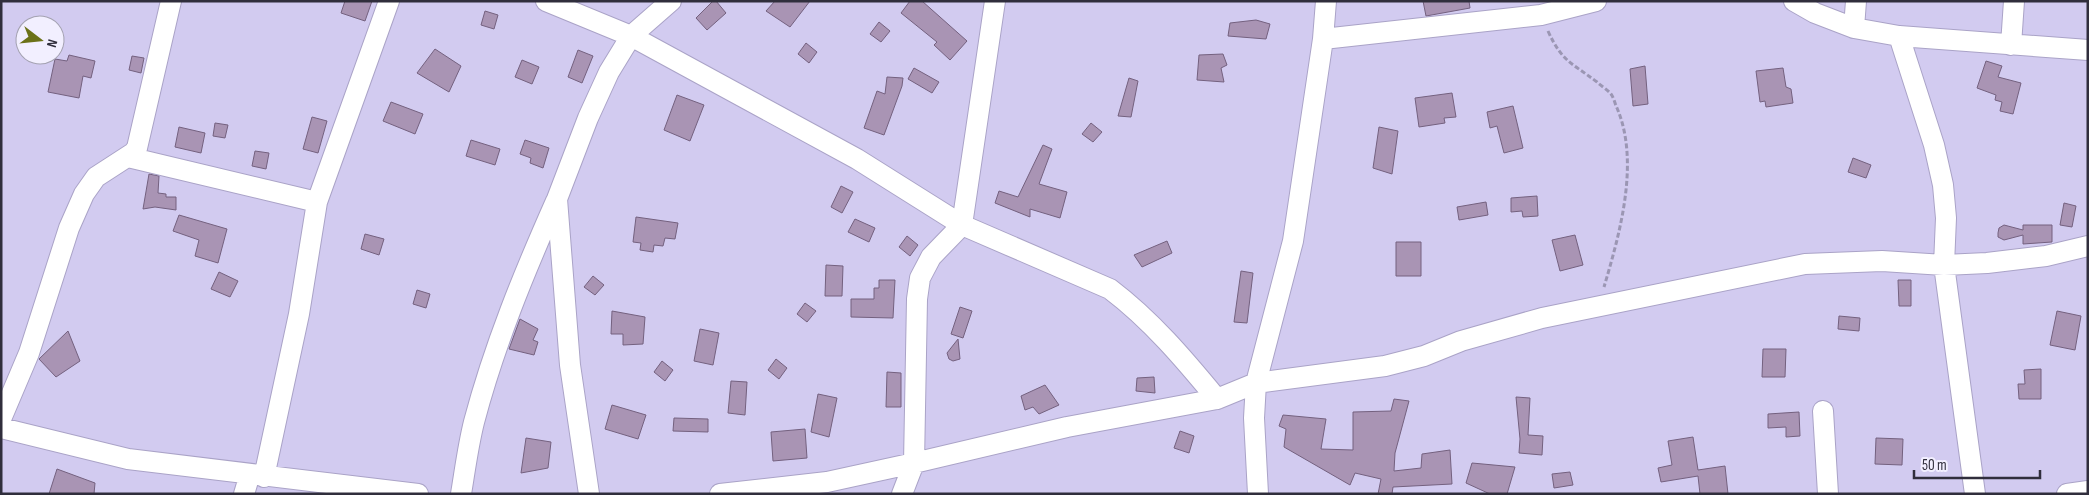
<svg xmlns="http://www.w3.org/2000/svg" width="2089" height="495" font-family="'Sofia Sans Condensed',sans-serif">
	<rect width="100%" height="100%" fill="#d2cbf0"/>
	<path fill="#a994b4" stroke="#74617f" d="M345,1H372L365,21L341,13Z
		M713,1H716L726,13L707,30L696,18Z
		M775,1H810L790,27L766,11Z
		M910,1H922L967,41L950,60L934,45L937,42L901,13Z
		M1423,1H1469L1470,8L1426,16Z
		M485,11L498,15L494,29L481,25Z
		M1256,20L1270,24L1266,39L1228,36L1230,23Z
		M879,22L890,31L881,42L870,34Z
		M806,43L817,52L809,63L798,54Z
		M435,49L461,66L449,92L417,73Z
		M578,50L593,56L582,83L568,77Z
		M1223,54L1227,65L1221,68L1224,82L1197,80L1199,55Z
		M69,55L95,61L91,78L83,76L79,98L48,92L55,59L67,61Z
		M132,56L144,58L141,73L129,70Z
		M522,60L539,67L532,84L515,77Z
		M1986,61L2002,66L1998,77L2021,83L2013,114L2000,111L2002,102L1995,100L1996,95L1977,88Z
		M1645,66L1648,104L1633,106L1630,69Z
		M914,68L939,82L932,93L908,79Z
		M1783,68L1786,87L1791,89L1793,103L1766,107L1765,101L1760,102L1756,71Z
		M887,77L903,78L902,86L884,135L864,128L877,91L885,94Z
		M1129,78L1138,81L1131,117L1118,116Z
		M1452,93L1456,117L1444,118L1445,123L1419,127L1415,98Z
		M677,95L704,105L690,141L664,130Z
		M391,102L423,114L415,134L383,121Z
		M1513,106L1523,148L1504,153L1497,126L1490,128L1487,112Z
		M312,117L327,121L318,153L303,149Z
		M215,123L228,125L225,138L213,136Z
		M1091,123L1102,132L1093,142L1082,134Z
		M179,127L205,133L201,153L175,147Z
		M1379,127L1398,131L1392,174L1373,168Z
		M471,140L500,149L495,165L466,156Z
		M525,140L549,148L543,168L530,163L531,158L520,154Z
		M1043,145L1052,149L1039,184L1067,192L1060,218L1030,209V217L995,203L999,191L1018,197Z
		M255,151L269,153L266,169L252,166Z
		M1853,158L1871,165L1866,178L1848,172Z
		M149,174L159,176L158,193L166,194V197H176V210L155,207L143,209Z
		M841,186L853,192L842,213L831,207Z
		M1537,196L1538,216L1523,217L1522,211L1511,212V198Z
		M1486,202L1488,215L1459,220L1457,207Z
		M2064,203L2076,206L2072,227L2060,225Z
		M179,215L227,229L218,263L195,256L199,240L173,231Z
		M636,217L678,223L675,239L665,238L663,246L654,245L653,252L640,250L641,243L633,242Z
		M855,219L875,228L869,242L848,232Z
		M2004,225L2023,230V225H2052V242L2023,244V235L2004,240L1998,237V233L1999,228Z
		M365,234L384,239L379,255L361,249Z
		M1575,235L1583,265L1560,271L1552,240Z
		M907,236L918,245L910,256L899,247Z
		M1167,241L1172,253L1142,267L1134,255Z
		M1396,242H1421V276H1396Z
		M826,265L843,266L842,296H825Z
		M1241,271L1253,273L1247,323L1234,322Z
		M219,272L238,281L230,297L211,289Z
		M593,276L604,285L595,295L584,287Z
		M879,280H895L893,318L851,317V299H874V288H879Z
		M1898,280H1911V306H1899Z
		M417,290L430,294L426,308L413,304Z
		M805,303L816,311L807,322L797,314Z
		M960,307L972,311L963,338L951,334Z
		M612,311L645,317L643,344L623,345V334H611Z
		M2057,311L2081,316L2075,350L2050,345Z
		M1839,316L1860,318L1859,331L1838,329Z
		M520,319L538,329L533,340L538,342L534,355L509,349Z
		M700,329L719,333L713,365L694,361Z
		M68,331L80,361L56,377L39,359Z
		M958,339L960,359L953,361L949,359L947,353Z
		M1763,349H1786L1785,377H1762Z
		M776,359L787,368L779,379L768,370Z
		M662,361L673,370L665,381L654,372Z
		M2041,369V399H2019L2018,384H2025L2024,370Z
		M887,372L901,373V407H886Z
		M1154,377L1155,393L1136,391L1137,378Z
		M731,381L747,382L745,415L728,413Z
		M1045,385L1059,405L1039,414L1033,407L1025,410L1021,396Z
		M818,394L837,398L829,437L811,432Z
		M1516,397L1530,398L1528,435L1543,436L1542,455L1519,453L1520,439Z
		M1394,399L1409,401L1395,453L1394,471L1421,468L1422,454L1450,450L1452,484L1393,487L1392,494H1378L1381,479L1355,473L1350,485L1284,447L1286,429L1279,426L1283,415L1326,419L1321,449L1353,450V412L1391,411Z
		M612,405L646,415L638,439L605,429Z
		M1799,412L1800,436L1786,437V427L1768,428V414Z
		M674,418L708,419V432L673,431Z
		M805,429L807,458L773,461L771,432Z
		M1180,431L1194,436L1189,453L1174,448Z
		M1693,437L1698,470L1725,466L1728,494H1700L1698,476L1661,482L1658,468L1672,465L1668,441Z
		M526,438L551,442L548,468L521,473Z
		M1876,438L1903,439L1902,465L1875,464Z
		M1472,463L1515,467L1507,494H1490L1466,483Z
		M57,469L95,483L94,494H49Z
		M1570,472L1573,485L1554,488L1552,474Z"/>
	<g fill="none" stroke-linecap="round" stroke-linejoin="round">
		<defs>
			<path id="minor" d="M546,1L631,36L857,159L962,225L1110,289C1151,320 1184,359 1217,399L1256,383L1293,241L1323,39L1326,1
				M1794,1L1815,13L1854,28L1899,36L2088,50
				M1854,28L1856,1
				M1899,36L1934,145L1943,185L1946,218L1944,265L1975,494
				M1323,39L1541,15L1596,1
				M2011,45L2014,1
				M128,157L317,202
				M1823,411L1828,494
				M1,419L29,353L69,228L84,194L96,177L133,153L137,148L171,1
				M1,428L128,459L418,494
				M264,477L299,314L317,202L389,1
				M244,494L250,474
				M461,494C465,470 468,446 474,422C494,346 524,273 556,201
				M589,494L570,365L557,199L588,118L609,72L631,36L671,1
				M720,494L827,482L914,463L1067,427L1217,399
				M902,494L914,463L917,299L920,278L931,257L962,225L995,1
				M1258,494L1254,418L1256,383L1385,366L1424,356L1461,341L1542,318L1805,264L1882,261L1944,265L1987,263L2046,256L2088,246
				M2067,494L2088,491"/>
		</defs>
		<use href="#minor" stroke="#aaa3c7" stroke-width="22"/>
		<path stroke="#9b96b3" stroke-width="3" stroke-dasharray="5 2.5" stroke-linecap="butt" d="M1548,31C1562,62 1572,63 1597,82C1601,86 1608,90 1611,94C1614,98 1615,104 1617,108C1640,162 1620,233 1604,287"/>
		<use href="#minor" stroke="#fff" stroke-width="20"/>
	</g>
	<rect width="2089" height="495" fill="none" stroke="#302e3c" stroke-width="5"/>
	<g transform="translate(40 40) rotate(106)"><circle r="24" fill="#f2efff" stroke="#a4a2b1"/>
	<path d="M0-4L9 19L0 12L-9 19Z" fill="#6c7219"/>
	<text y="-8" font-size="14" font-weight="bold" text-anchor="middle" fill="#302e3c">N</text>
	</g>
	<path d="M1914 470v8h126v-8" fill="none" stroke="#302e3c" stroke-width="2.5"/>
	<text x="1922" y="470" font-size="15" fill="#302e3c" stroke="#f2efff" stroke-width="4" paint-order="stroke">50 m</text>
</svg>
